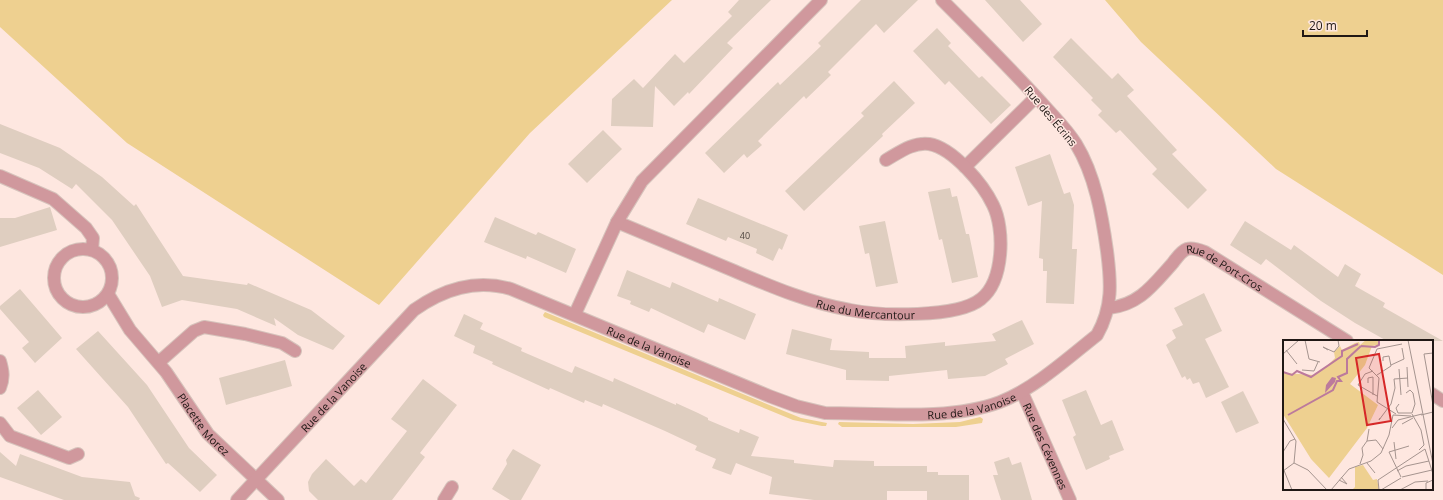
<svg xmlns="http://www.w3.org/2000/svg" width="1443" height="500" font-family="'Open Sans',sans-serif">
	<rect width="100%" height="100%" fill="#fee7e0"/>
	<path fill="#eed090" d="M0,0H672L530,133L379,305L127,143L0,27Z
		M1105,0H1443V275L1276,169L1141,42Z
		M545,312L779,409L801,418L827,423L826,426H822L793,420L544,317L543,315Z
		M980,417L983,419L982,423L956,427H842L838,424L839,422L913,424L960,422Z"/>
	<path fill="#dfcec0" d="M739,0H771L727,43L733,48L689,94L688,92L674,106L655,86L653,127L611,126L612,99L634,79L643,88L675,54L684,63L732,16L728,12Z
		M861,0H918L884,33L876,24L828,72L831,75L806,99L804,96L758,141L762,145L747,158L744,154L724,173L705,153L778,82L780,85L821,46L818,43Z
		M985,0H1020L1042,24L1023,42Z
		M937,28L951,43L948,46L979,78L982,76L1011,105L991,124L949,81L945,85L913,51Z
		M1071,38L1112,79L1118,73L1134,90L1127,96L1177,150L1172,154L1207,190L1188,209L1152,174L1157,169L1120,130L1116,133L1098,115L1102,111L1091,100L1093,98L1053,57Z
		M894,81L915,103L882,134L883,136L804,211L785,191L864,116L861,113Z
		M0,124L60,148L102,177L134,206L136,204L183,276L247,285L248,283L311,310L345,336L333,350L298,335L274,318L276,326L237,309L182,300L162,307L150,276L112,220L76,184L72,189L39,168L0,153Z
		M603,130L622,149L587,183L568,164Z
		M1050,154L1064,194L1070,192L1074,205L1072,249H1077L1074,304L1046,303L1047,271H1043V259L1039,258L1042,201L1028,206L1015,167Z
		M950,188L952,197L957,196L966,234H969L978,277L952,283L942,239L939,240L928,192Z
		M698,198L788,235L782,250L779,248L773,261L756,253L757,249L728,237L726,241L686,224Z
		M50,207L57,230L0,247V218H15Z
		M495,217L536,235L538,232L576,249L566,273L527,256L526,259L484,242Z
		M885,221L898,283L876,287L869,253L865,254L859,226Z
		M1245,221L1291,250L1294,245L1338,277L1345,264L1361,274L1355,286L1385,303L1383,307L1443,341H1387L1355,323L1321,301L1266,259L1261,265L1230,245Z
		M627,270L670,288L672,282L718,302L719,298L756,314L745,340L708,324L704,333L651,308L649,312L630,304L631,301L617,296Z
		M20,289L62,338L35,363L22,348L29,342L0,309V306Z
		M1204,293L1222,331L1205,339L1229,387L1206,398L1199,382L1193,384L1190,378L1187,380L1185,376L1182,378L1166,345L1176,338L1172,330L1183,325L1174,308Z
		M464,314L483,323L480,329L522,348L521,351L572,373L575,366L613,382L614,378L676,405V403L698,413L708,418V420L739,433L740,429L759,437L751,456L794,460V463L833,467L834,460L874,461V466H927V472H938V475H969V500H927V491H887V500H814L769,494L772,477L736,463L731,475L712,468L716,459L695,450L697,446L665,431L603,404L602,407L585,400L584,403L550,388L549,390L492,364L493,362L473,353L475,346L454,336Z
		M1022,320L1034,344L1005,359L1008,364L985,376L948,379L947,370L889,376V381L846,380V370L786,354L792,329L832,339L830,350L869,352V358H906L905,346L945,342V346L996,341L992,334Z
		M98,331L147,385L189,448L217,475L200,492L168,463L166,464L128,407L76,349Z
		M285,360L292,386L226,405L219,378Z
		M423,379L457,405L420,453L425,457L392,500H318L309,491L308,482L312,474L326,459L354,486L361,479L366,483L407,431L391,419Z
		M38,390L62,417L41,435L17,408Z
		M1086,390L1101,425L1112,420L1124,450L1109,456L1110,459L1086,470L1073,437L1076,435L1062,400Z
		M1243,391L1259,423L1236,433L1221,402Z
		M513,449L541,465L521,500H510L492,489L507,464L506,460Z
		M0,452L16,466L20,454L82,477L130,482L135,496L140,498L139,500H64L0,477Z
		M1009,457L1012,465L1021,462L1032,500H1001L993,475H998L994,462Z"/>
	<g fill="none" stroke-linecap="round" stroke-linejoin="round">
		<defs>
			<g id="minor">
				<path d="M965,167L1036,97"/>
				<path d="M0,176L53,199L86,228L93,238L92,250"/>
				<path id="s1" d="M617,222C655,238 693,254 732,270C770,286 809,303 850,310C879,316 958,318 981,299C1004,281 1005,229 993,205C983,184 953,148 929,144C913,142 900,152 886,160"/>
				<circle cx="83" cy="278" r="29"/>
				<path id="s2" d="M108,294L130,330L166,372L208,434L278,500"/>
				<path id="s3" d="M1109,308C1139,305 1153,285 1172,264C1176,259 1181,251 1187,249C1193,247 1200,250 1205,252L1347,341"/>
				<path d="M575,314L617,222L642,181L821,0"/>
				<path d="M0,361C3,371 4,378 0,388"/>
				<path d="M159,362L194,331L204,327L245,334L282,343L295,351"/>
				<path id="s4" d="M1022,392L1070,500"/>
				<path d="M1432,394L1443,401"/>
				<path d="M0,423L10,436L69,458L78,454"/>
				<path id="s5" d="M237,500L414,310C444,289 475,279 511,289L769,396L796,406L825,413C878,413 950,421 1000,402C1034,389 1068,358 1097,335C1113,307 1111,282 1107,251C1102,215 1095,175 1076,144C1067,129 1053,116 1041,102C1009,67 976,34 942,0"/>
				<path d="M444,500L452,487"/>
			</g>
		</defs>
		<use href="#minor" stroke="#d6c2bb" stroke-width="14"/>
		<use href="#minor" stroke="#d0989d" stroke-width="12"/>
	</g>
	<g text-anchor="middle" dominant-baseline="central" stroke-width="3" stroke-linejoin="round" paint-order="stroke">
		<g font-size="9" fill="#504640">
			<text x="745" y="235">40</text>
		</g>
		<g font-size="11" fill="#201815" stroke="#fee7e0">
			<text transform="translate(1051 116) rotate(50)">Rue des Écrins</text>
			<text stroke="none"><textPath href="#s3" startOffset="143">Rue de Port-Cros</textPath></text>
			<text stroke="none"><textPath href="#s1" startOffset="265">Rue du Mercantour</textPath></text>
			<text stroke="none"><textPath href="#s5" startOffset="512">Rue de la Vanoise</textPath></text>
			<text stroke="none"><textPath href="#s5" startOffset="141">Rue de la Vanoise</textPath></text>
			<text stroke="none"><textPath href="#s5" startOffset="848">Rue de la Vanoise</textPath></text>
			<text stroke="none"><textPath href="#s2" startOffset="162">Placette Morez</textPath></text>
			<text stroke="none"><textPath href="#s4" startOffset="59">Rue des Cévennes</textPath></text>
		</g>
	</g>
	<g transform="translate(1283 340)">
		<rect width="150" height="150" fill="#fee7e0"/>
		<path d="M83,0H96L95,5L89,6L82,25L67,44L95,65L84,88L46,138L28,119L0,74V33L31,35L42,28L52,18L51,12L57,6L59,10L72,3L76,2L77,5ZM80,125L90,140L94,139L96,150H69L72,147V127Z" fill="#eed090"/>
		<path d="M49,37L53,38L52,42L42,53L43,45Z" fill="#bc7a9c"/>
		<path fill="none" stroke="#bc7a9c" stroke-width="2" d="M78,6L92,7L96,5V0M0,32L9,35L14,31L28,37L59,16V11L75,4M5,75L50,50L54,41H58L55,37L64,33V19L78,6"/>
		<path fill="none" stroke="#a5948f" stroke-width="1" d="M22,0L26,19L37,22M125,0L150,124M3,10L14,24M45,10L40,7L51,12L56,6L55,0M150,13L141,14L150,65M0,14L16,0M108,25L121,19L119,8M124,27L125,47M116,29L118,55M19,30L31,31L35,22M90,31L82,34L75,45L94,56M94,35L108,26L106,16L100,17V21M85,43V38L90,37V55M116,64L113,68L115,73H129L132,64L130,53L127,50L123,53M113,74L94,62L96,38L86,28L94,9L119,4M129,74L138,90L141,105L136,110M138,75L150,72M97,78L96,80L108,64L112,48L111,39L125,38M0,79L13,101L11,123M119,84L130,78M109,88L115,80L139,74M84,101L86,89M111,102L113,119M0,112L7,101L12,99M11,123L25,130L44,150M84,123L92,133M77,124L80,115L79,108L84,101L93,100L100,109M0,128L9,150M0,131L11,123M114,131L123,126L146,121M118,137L106,112L126,106M119,137L149,130M56,140L64,144L58,137M48,150L66,129L88,121L98,113L106,95L110,75L128,76M96,150L95,140L142,109L150,134M98,150L118,138M117,150L132,142L145,141M143,150V143L150,140"/>
		<path fill="#d62828" fill-opacity="0.15" stroke="#d62828" stroke-width="2" d="M96,14L108,81L84,85L73,18Z"/>
		<rect width="150" height="150" fill="none" stroke="#201815" stroke-width="2"/>
	</g>
	<path d="M1303 30v6h64v-6" fill="none" stroke="#201815" stroke-width="2"/>
	<text x="1309" y="30" font-size="12" fill="#201815" stroke="#fee7e0" stroke-width="3" paint-order="stroke">20 m</text>
</svg>
